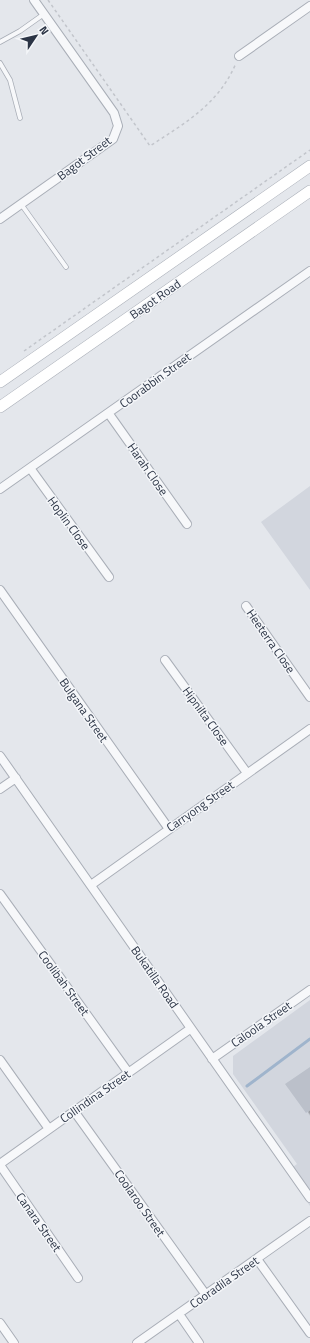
<svg xmlns="http://www.w3.org/2000/svg" width="310" height="1343" font-family="'Titillium Web',sans-serif">
	<defs>
		<filter id="shadow"><feDropShadow dx="4.5" dy="2.5" stdDeviation="0" flood-color="#0004"/></filter>
	</defs>
	<rect width="100%" height="100%" fill="#e4e7ec"/>
	<path fill="#d2d6de" d="M310,486V590L261,522Z
		M310,1000V1206L287,1173L290,1169L297,1164L233,1074V1056Z"/>
	<g fill="none" stroke-linecap="round" stroke-linejoin="round">
		<path stroke="#9fb4cc" stroke-width="3" d="M247,1086L310,1039"/>
	</g>
	<path fill="#bbc0ca" filter="url(#shadow)" d="M310,1067V1110L306,1113L285,1084Z"/>
	<g fill="none" stroke-linecap="round" stroke-linejoin="round">
		<defs>
			<path id="service" d="M0,42L20,31L44,14
				M0,63L10,80L20,118
				M21,204L66,267"/>
			<path id="minor" d="M239,56L310,6
				M0,219L113,139L118,126L114,113L34,0
				M109,414L187,524
				M30,468L109,577
				M0,489L310,271
				M0,590L169,829
				M246,606L310,697
				M165,660L247,773
				M0,756L310,1198
				M0,789L16,778
				M91,885L310,729
				M0,894L128,1072
				M212,1059L310,990
				M0,1060L49,1129
				M74,1111L206,1295
				M0,1164L190,1029
				M0,1165L78,1278
				M257,1259L310,1333
				M179,1314L199,1343
				M0,1323L14,1343
				M137,1343L310,1221"/>
			<path id="secondary" d="M0,382L310,166
				M0,407L310,191"/>
		</defs>
		<use href="#service" stroke="#a9aeb7" stroke-width="5.5"/>
		<use href="#minor" stroke="#a9aeb7" stroke-width="10"/>
		<use href="#secondary" stroke="#a9aeb7" stroke-width="12"/>
		<path stroke="#c2c5cb" stroke-width="1.5" stroke-dasharray="3 3" stroke-linecap="butt" d="M48,0L150,146C185,123 219,104 236,63
			M24,351L310,150"/>
		<use href="#service" stroke="#f7f8fa" stroke-width="4"/>
		<use href="#minor" stroke="#f7f8fa" stroke-width="8"/>
		<use href="#secondary" stroke="#fff" stroke-width="11"/>
	</g>
	<g text-anchor="middle" dominant-baseline="central" stroke-width="3" stroke-linejoin="round" paint-order="stroke">
		<g font-size="12" fill="#2b3445" stroke="#f4f6f9">
			<text transform="translate(84 158) rotate(-37)">Bagot Street</text>
			<text transform="translate(155 299) rotate(-35)">Bagot Road</text>
			<text transform="translate(155 380) rotate(-36)">Coorabbin Street</text>
			<text transform="translate(148 469) rotate(55)">Harah Close</text>
			<text transform="translate(69 523) rotate(54)">Hoplin Close</text>
			<text transform="translate(271 641) rotate(55)">Heeterra Close</text>
			<text transform="translate(84 710) rotate(55)">Bulgana Street</text>
			<text transform="translate(206 716) rotate(54)">Hipnilta Close</text>
			<text transform="translate(200 806) rotate(-35)">Carryong Street</text>
			<text transform="translate(155 977) rotate(55)">Bukatilla Road</text>
			<text transform="translate(64 983) rotate(54)">Coolibah Street</text>
			<text transform="translate(261 1024) rotate(-35)">Caloola Street</text>
			<text transform="translate(95 1096) rotate(-35)">Collindina Street</text>
			<text transform="translate(140 1203) rotate(55)">Coolaroo Street</text>
			<text transform="translate(39 1222) rotate(55)">Canara Street</text>
			<text transform="translate(224 1282) rotate(-35)">Cooradila Street</text>
		</g>
	</g>
	<g transform="translate(36 36) rotate(55)" stroke="#f4f6f9" stroke-width="3" paint-order="stroke">
	<path d="M0-3L7 15L0 10L-7 15Z" fill="#2b3445"/>
	<text y="-6" font-size="11" font-weight="bold" text-anchor="middle" fill="#2b3445">N</text>
	</g>
</svg>
